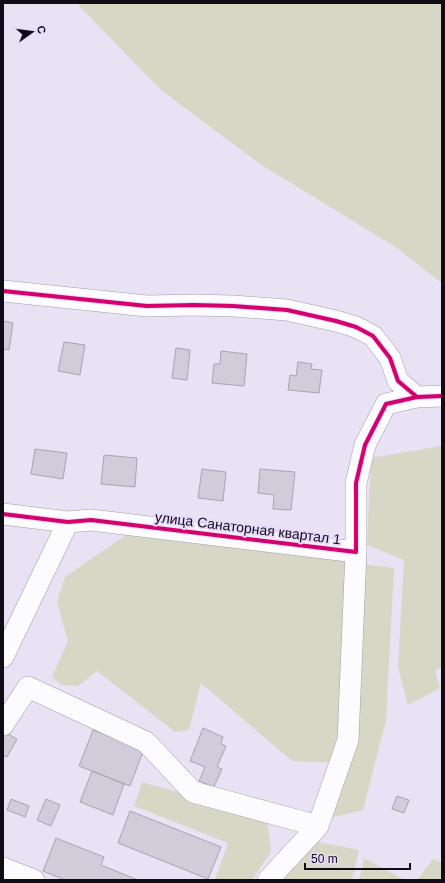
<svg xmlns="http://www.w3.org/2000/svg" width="445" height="883" font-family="Helvetica,sans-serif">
	<rect width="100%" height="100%" fill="#e9e2f4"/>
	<path fill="#d6d8c5" d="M76,3H442V283L394,246L260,164L161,90Z
		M442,446V667L435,671L440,688L408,705L398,667L404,560L367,545L371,458Z
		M136,528L349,557L340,763L292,761L201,683L189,730L175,732L97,671L78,686L62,685L52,677L68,641L57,602L65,577Z
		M361,564L394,568L386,720L363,810L329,818Z
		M142,782L267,817L271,852L252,880H215L228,843L134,806Z
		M318,842L359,850L352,880H276Z
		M364,858L405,880H359Z
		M433,859L442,863V880H417Z"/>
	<path fill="#d1ccda" stroke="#a9a4b1" d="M3,321L13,323L9,350L3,349Z
		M64,342L85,345L80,375L58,371Z
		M176,348L190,350L187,380L172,378Z
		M221,351L247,354L244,386L212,383L214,364H220Z
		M298,362L312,364L311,369L322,370L319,393L288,390L290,375L296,376Z
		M35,449L67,453L63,479L31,474Z
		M104,455L137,458L135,487L101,484Z
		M202,469L226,472L223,501L198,498Z
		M260,469L295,472L291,510L273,509L274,495L258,493Z
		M203,728L223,737L221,744L226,746L217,767L222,769L214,787L199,781L205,767L190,761Z
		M93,730L144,749L130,786L79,766Z
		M6,733L17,739L7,757L3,755V738Z
		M92,771L124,784L113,815L80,802Z
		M397,796L409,800L404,813L392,809Z
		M11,799L29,806L25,817L7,810Z
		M46,799L60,805L51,826L37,820Z
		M130,811L221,847L208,879L118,843Z
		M56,838L104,857L101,865L138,880H65L43,871Z"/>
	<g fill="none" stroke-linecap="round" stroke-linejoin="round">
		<defs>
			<path id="minor" d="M3,291L147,306L194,305L233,306L287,310L336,321L356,327L373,336L390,358L398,381L417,397
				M3,514L68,522L91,520L356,552V483L365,445L386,404L417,397L442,396
				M3,657L68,522
				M3,725L28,687L146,742L193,792L318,826
				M3,868L34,880
				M268,880L318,826L348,740L356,552"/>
		</defs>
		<use href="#minor" stroke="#a29daa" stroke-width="22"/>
		<use href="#minor" stroke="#fcfbfd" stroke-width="21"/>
		<defs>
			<path id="cycleway" d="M3,291L147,306L194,305L233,306L287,310L336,321L356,327L373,336L390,358L398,381L417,397
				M3,514L68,522L91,520L356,552V483L365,445L386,404L417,397L442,396"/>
		</defs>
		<use href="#cycleway" stroke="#e7dafc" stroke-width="6"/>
		<use href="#cycleway" stroke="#d6006c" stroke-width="4"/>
	</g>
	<g text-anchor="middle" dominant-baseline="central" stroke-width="4" stroke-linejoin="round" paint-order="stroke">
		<g font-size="14" fill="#100c17" stroke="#e7dafc">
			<text transform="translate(248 528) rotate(7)">улица Санаторная квартал 1</text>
		</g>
	</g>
	<rect width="445" height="883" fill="none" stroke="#100c17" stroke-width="8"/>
	<g transform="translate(32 32) rotate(76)" stroke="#e7dafc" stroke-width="3" paint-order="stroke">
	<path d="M0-3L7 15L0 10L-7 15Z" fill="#100c17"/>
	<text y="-6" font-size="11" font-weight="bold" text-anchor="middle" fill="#100c17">С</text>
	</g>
	<path d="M305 863v6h105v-6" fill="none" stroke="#100c17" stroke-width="2"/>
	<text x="311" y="863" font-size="12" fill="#100c17" stroke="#e7dafc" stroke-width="3" paint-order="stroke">50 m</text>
</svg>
